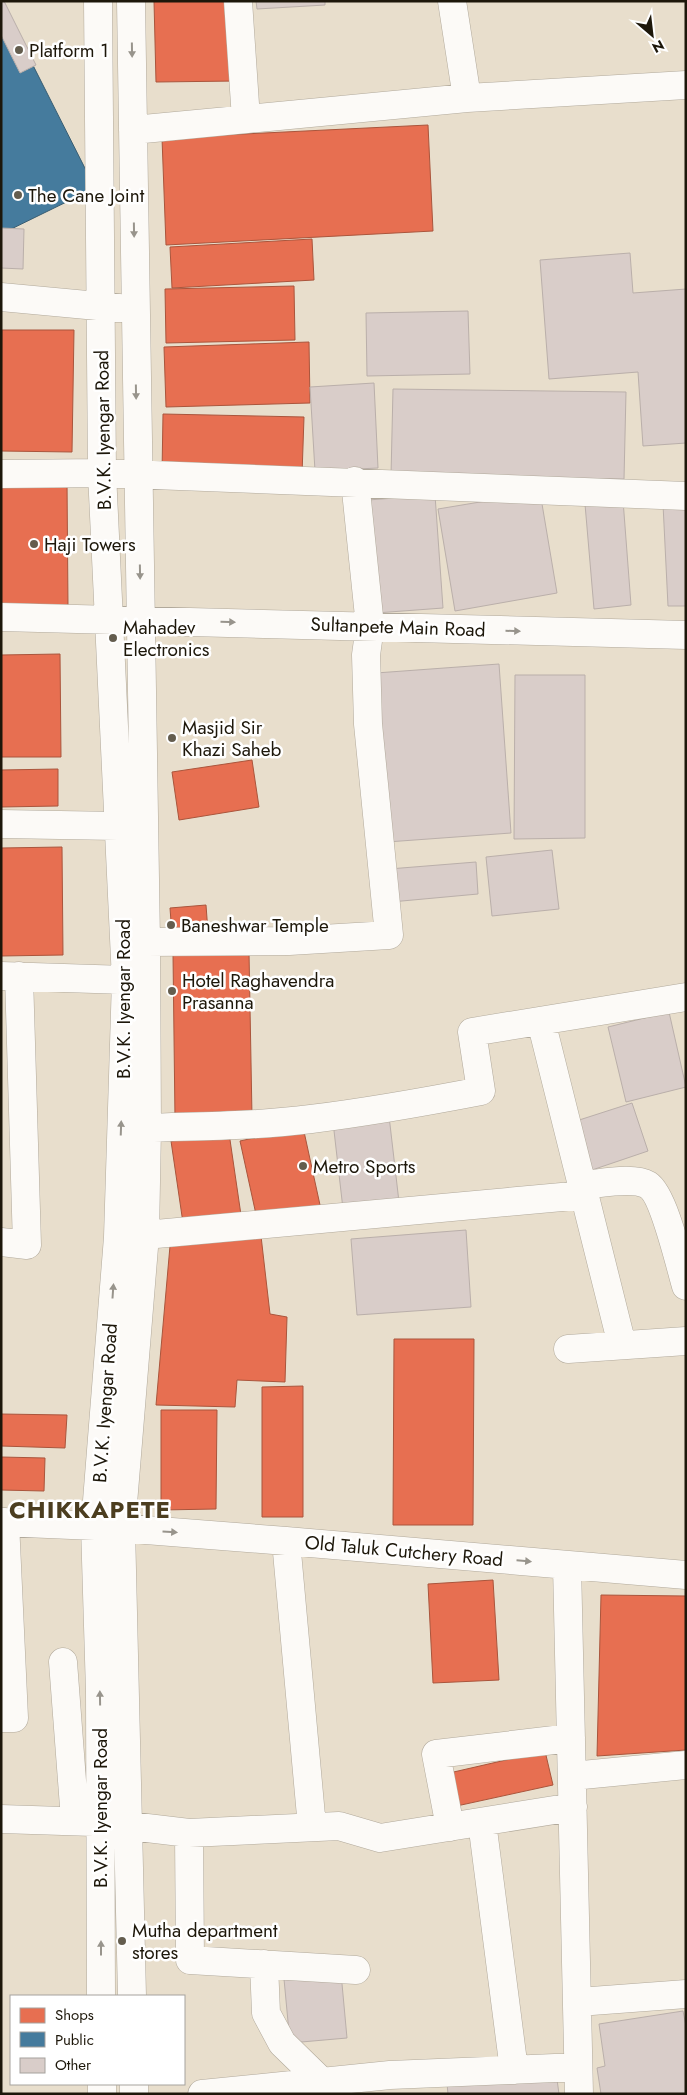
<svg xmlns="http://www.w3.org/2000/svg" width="687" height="2095" font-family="Jost,sans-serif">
	<rect width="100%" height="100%" fill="#e8decc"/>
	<path fill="#e76f51" stroke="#aa553c" d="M154,1H234L236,81L156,82Z
		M428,125L433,231L166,245L162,138Z
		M312,239L314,280L172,288L170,247Z
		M294,286L295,340L166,343L165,289Z
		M2,330H74L72,452L1,451Z
		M309,342L310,403L166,407L164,347Z
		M163,414L304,417L302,475L162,473Z
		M67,480L68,608H1V481Z
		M60,654L61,757H1V655Z
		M252,760L259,807L179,820L172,772Z
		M58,769V806L1,807V770Z
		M62,847L63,955L1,956V848Z
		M206,905L208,932L172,935L170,908Z
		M249,952L252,1117L175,1119L173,954Z
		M303,1127L320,1205L257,1219L240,1141Z
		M229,1133L241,1215L183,1223L171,1141Z
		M261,1236L270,1314L287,1317L285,1382L237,1380L235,1407L156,1405L170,1246Z
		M394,1339H474L473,1525H393Z
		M303,1386V1517H262V1387Z
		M161,1410H217L216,1509L161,1510Z
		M1,1414L67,1415L65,1448L1,1446Z
		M1,1457L45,1458L44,1491L1,1490Z
		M493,1580L499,1680L433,1683L428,1584Z
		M601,1595L686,1596V1750L597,1756Z
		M545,1751L553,1785L452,1807L445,1774Z"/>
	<path fill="#457b9d" stroke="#395d71" d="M1,2L95,188L1,234Z"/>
	<path fill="#d9cdc9" stroke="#baafaa" d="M1,1H4L36,65L20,73L1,35Z
		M256,1H325V5L257,9Z
		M1,228L24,229L23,269L1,268Z
		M630,253L633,293L686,289V443L643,446L638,372L549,379L540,260Z
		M468,311L470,374L367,376L366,313Z
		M374,383L378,468L315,471L310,387Z
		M393,389L626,392L624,479L391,476Z
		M540,492L557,593L455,611L438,509Z
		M435,495L443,608L376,613L368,500Z
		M623,500L631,605L594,609L585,504Z
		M686,503V606H668L663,504Z
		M499,664L511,833L387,842L376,673Z
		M515,675H585V838L514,839Z
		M552,850L559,909L492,916L486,857Z
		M476,862L478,894L391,902L389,869Z
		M669,1012L686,1087L626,1102L608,1027Z
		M632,1103L648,1151L589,1171L573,1122Z
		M389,1116L399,1202L343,1209L333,1122Z
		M466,1230L471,1307L357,1315L351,1239Z
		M341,1973L347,2038L290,2043L284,1979Z
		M683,2011L686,2026V2094H601L597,2068L605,2066L599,2024Z
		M556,2072L559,2094H448L447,2084Z"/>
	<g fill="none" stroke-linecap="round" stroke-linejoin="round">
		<defs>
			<path id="minor" d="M98,1L102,473L126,980L118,1237L95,1526L100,1692L101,1996
				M131,1L146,942L147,1128L145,1235L121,1528L132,1996
				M238,1L246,119
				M452,1L467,98
				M133,130L467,98L686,85
				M1,297L119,308
				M1,474L102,473L686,496
				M1,617L686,635
				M1,824L118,826
				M146,942L289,941L389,935L368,724L366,655L370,626L355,481
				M1,976L126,980
				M541,1021L622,1345
				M147,1128C202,1126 257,1126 311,1119C368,1112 424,1102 481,1091L472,1032L686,997
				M582,1185C599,1184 633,1176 648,1185C664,1195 680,1266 686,1286
				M145,1235L584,1195
				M1,1242L27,1245L19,976
				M568,1349L686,1341
				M1,1522L95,1526L286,1541L686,1575
				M286,1541L312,1827
				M567,1565L579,2094
				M63,1662L75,1820
				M1,1718H14L5,1522
				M572,1776L686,1765
				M1,1819L94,1822
				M482,1822L514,2070
				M130,1826L189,1833L339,1826L380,1838L573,1807
				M450,1827L436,1754L571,1738
				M189,1833L190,1960L356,1970
				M264,1964L266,2013L282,2043L322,2082
				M578,2002L686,1994
				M102,2084V2094
				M134,2084V2094
				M202,2094L390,2075L578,2067"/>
		</defs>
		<use href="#minor" stroke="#b1a99b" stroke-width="29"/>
		<use href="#minor" stroke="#fcfaf7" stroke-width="28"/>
	</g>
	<defs><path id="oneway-solid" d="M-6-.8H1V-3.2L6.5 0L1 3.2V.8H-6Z" transform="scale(1.25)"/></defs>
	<g fill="#98948c">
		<use href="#oneway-solid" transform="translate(132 50) rotate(89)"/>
		<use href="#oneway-solid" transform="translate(134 230) rotate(89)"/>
		<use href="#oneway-solid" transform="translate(136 392) rotate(89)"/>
		<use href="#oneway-solid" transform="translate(140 572) rotate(89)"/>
		<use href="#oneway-solid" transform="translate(228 622) rotate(2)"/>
		<use href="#oneway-solid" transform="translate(513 631) rotate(2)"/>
		<use href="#oneway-solid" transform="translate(121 1128) rotate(-88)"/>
		<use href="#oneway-solid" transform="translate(113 1291) rotate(-86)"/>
		<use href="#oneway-solid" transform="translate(170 1532) rotate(4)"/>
		<use href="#oneway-solid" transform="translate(524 1561) rotate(5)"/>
		<use href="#oneway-solid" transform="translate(100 1698) rotate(-91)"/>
		<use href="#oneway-solid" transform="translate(101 1948) rotate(-90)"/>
	</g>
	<g fill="#645d4e" stroke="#fff" stroke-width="2">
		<circle cx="19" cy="50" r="5"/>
		<circle cx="18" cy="195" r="5"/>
		<circle cx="34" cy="544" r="5"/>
		<circle cx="113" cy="638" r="5"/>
		<circle cx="172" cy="738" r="5"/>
		<circle cx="171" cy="925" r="5"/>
		<circle cx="172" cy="991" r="5"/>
		<circle cx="303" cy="1166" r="5"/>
		<circle cx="122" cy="1941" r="5"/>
	</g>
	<g text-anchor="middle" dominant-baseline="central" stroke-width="5" stroke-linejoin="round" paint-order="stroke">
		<g font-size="19" fill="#1d170a" stroke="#fff" text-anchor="start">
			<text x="29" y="50">Platform 1</text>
			<text x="28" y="195">The Cane Joint</text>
			<text x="44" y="544">Haji Towers</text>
			<text x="123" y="627">Mahadev<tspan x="123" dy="22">Electronics</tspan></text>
			<text x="182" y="727">Masjid Sir<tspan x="182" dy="22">Khazi Saheb</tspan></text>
			<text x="181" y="925">Baneshwar Temple</text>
			<text x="182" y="980">Hotel Raghavendra<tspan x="182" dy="22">Prasanna</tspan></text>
			<text x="313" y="1166">Metro Sports</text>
			<text x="132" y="1930">Mutha department<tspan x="132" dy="22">stores</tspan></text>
		</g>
		<g font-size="19" fill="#1d170a" stroke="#fff">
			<text transform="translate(103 430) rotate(-91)">B.V.K. Iyengar Road</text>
			<text transform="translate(398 627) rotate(2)">Sultanpete Main Road</text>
			<text transform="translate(123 999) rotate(-90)">B.V.K. Iyengar Road</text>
			<text transform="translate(105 1403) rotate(-86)">B.V.K. Iyengar Road</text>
			<text transform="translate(404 1551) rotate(5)">Old Taluk Cutchery Road</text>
			<text transform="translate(100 1808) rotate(-90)">B.V.K. Iyengar Road</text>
		</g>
		<g font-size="24" font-weight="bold" letter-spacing="1" fill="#4c3e20" stroke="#fff">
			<text x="90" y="1509">CHIKKAPETE</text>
		</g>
	</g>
	<rect width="687" height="2095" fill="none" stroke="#1d170a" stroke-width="5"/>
	<rect x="10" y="1995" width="175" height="90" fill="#ffffff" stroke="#a5a29d"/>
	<rect x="20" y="2008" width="25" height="15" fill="#e76f51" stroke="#a5a29d"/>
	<text x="55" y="2020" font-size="15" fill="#1d170a">Shops</text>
	<rect x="20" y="2032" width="25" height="15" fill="#457b9d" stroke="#a5a29d"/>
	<text x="55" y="2045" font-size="15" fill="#1d170a">Public</text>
	<rect x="20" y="2058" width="25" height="15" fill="#d9cdc9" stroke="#a5a29d"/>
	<text x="55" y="2070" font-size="15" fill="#1d170a">Other</text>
	<g transform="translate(652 35) rotate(152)" stroke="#ffffff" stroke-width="4" paint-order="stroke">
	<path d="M0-4L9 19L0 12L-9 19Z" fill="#1d170a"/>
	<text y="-8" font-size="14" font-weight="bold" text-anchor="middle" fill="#1d170a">N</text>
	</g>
</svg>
